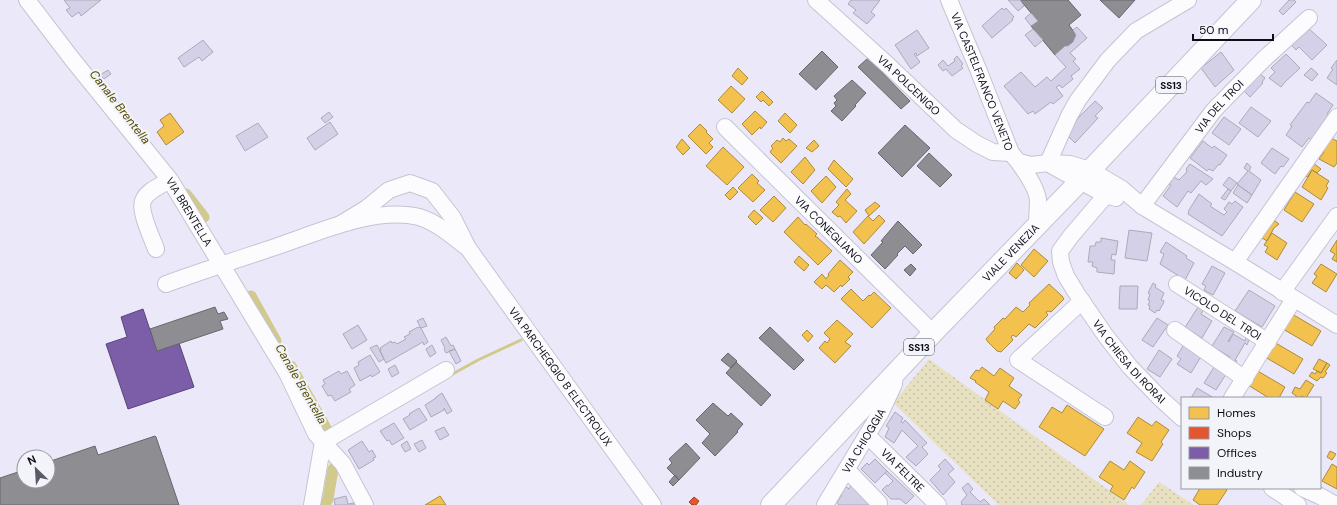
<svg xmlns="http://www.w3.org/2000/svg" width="1337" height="505" font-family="'DM Sans',sans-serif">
	<defs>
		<pattern id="grass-dots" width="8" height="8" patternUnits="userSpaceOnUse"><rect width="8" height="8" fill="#e7e1c1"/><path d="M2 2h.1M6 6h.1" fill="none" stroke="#c5c0a5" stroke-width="1.8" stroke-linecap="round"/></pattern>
	</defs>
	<rect width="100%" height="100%" fill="#ebe9f9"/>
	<path fill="url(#grass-dots)" d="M929,359L1129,505H999L893,403Z
		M1159,482L1194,505H1141Z"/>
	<path fill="#f2c14e" stroke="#ad8b3e" d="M738,68L748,78L742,85L732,76Z
		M731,86L745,99L732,113L718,100Z
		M762,91L773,102L769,106L763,100L761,102L756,97Z
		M755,111L767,122L761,129L760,127L752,135L742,124Z
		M170,113L184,132L166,145L157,132L164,126L160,120Z
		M785,113L797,125L790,133L778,121Z
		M700,124L707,131L706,132L713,139L709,143L713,147L706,154L688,136Z
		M783,138L786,141L789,139L797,146L781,163L770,152L773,148L771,146L777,140L780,142Z
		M1331,138L1337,141V163L1334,167L1319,159L1324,152L1322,150Z
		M682,139L690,148L683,155L676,147Z
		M814,140L819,146L812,152L806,148Z
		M723,147L744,167L727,185L706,166Z
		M805,157L815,170L803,184L791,172Z
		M834,160L853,179L846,187L828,169Z
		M1313,163L1321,169L1317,173L1312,170L1308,177L1304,175Z
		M1312,170L1329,181L1326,186L1328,188L1321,200L1302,187Z
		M752,174L759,181L757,183L765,190L753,202L738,188Z
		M826,176L836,187L822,203L811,191Z
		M733,187L738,192L730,200L725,195Z
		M847,189L851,194L845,200L857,211L846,223L840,216L838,217L832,212L839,205L836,202Z
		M1295,192L1314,204L1302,222L1284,210Z
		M774,196L786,208L773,222L760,210Z
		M875,202L880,206L869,216L865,210Z
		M754,210L763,218L756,225L748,217Z
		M879,215L885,221L864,244L853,232L868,216L873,221Z
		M798,217L805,225L806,224L817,234L815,236L816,237H817L832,251L818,265L784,232Z
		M1275,221L1279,224L1274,228L1267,241L1262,238L1264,236L1262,234L1272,222L1273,223Z
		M1272,233L1287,243L1277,260L1265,252L1268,247L1264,245Z
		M1337,240V262L1332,259L1335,254L1330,251Z
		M1034,249L1048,261L1034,277L1021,265Z
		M799,256L809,265L804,271L794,262Z
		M840,260L853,272L848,277L850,279L842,287L841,285L834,292L826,285L822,289L814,282L822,274L826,279L829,275L828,274Z
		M1017,263L1024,270L1016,279L1009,273Z
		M1321,264L1337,274L1326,292L1312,283L1317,276L1314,274Z
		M1049,284L1062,296L1064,299L1051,312L1048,311L1046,312L1048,315L1035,328L1029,324L1016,337L1013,335L1011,337L1013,340L1001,352L997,351L988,342L986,339L995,329L994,327L1003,318L1005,319L1016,307L1023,312L1030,305L1029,303Z
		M851,289L863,301L869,295L870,296L874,292L891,308L872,328L841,299Z
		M1292,314L1321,331L1312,346L1283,329Z
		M837,320L853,334L845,342L851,346L835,363L819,348L825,341L827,343L830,339L824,333Z
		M807,330L813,336L808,342L802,335Z
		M1274,342L1303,359L1294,374L1265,357Z
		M1319,359L1327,363L1321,373L1313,369Z
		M1327,363L1330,365L1325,372L1327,373L1323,378L1321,377L1317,381L1309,376L1312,372L1315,374L1317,371L1321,373Z
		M982,367L994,376L1000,368L1014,378L1009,386L1022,395L1018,400L1020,402L1015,409L1003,401L998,409L985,400L989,392L975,382L976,381L970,378L976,370L979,371Z
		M1256,370L1285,387L1279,398H1269L1248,385Z
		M1306,380L1314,385L1306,398L1301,396L1299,398L1292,393L1295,387L1300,389Z
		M1067,405L1104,429L1085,456L1039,427L1052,407L1062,413Z
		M1138,417L1152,426L1156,421L1169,430L1161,442L1163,444L1152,461L1136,452L1142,443L1127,433Z
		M1330,451L1336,454L1332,460L1327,457Z
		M1110,461L1124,470L1130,461L1145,472L1134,489L1132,487L1124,500L1110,491L1113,486L1099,477Z
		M1332,464L1337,467V489L1322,481Z
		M1200,488H1224L1227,490L1217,505H1200L1193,500Z
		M440,496L446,505H425Z"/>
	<path fill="#e4572e" stroke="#a44027" d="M694,497L699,501L696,505H692L689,502Z"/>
	<path fill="#7b5ea7" stroke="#5a457c" d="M143,309L157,351L179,343L194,387L128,409L106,344L127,337L121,317Z"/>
	<path fill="#8d8d92" stroke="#67666d" d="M1020,0H1068L1081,15L1069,25L1076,35L1073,42L1068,46H1065L1055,55L1031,26L1038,21Z
		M1100,0H1135L1119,18Z
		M822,51L838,67L816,90L799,74Z
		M868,58L910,101L901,109L858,67Z
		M852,80L866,93L855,105L856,106L842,121L831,111L836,106L834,103L837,100L834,96Z
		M905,125L930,148L902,177L878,153Z
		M929,153L952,175L940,187L917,166Z
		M898,221L922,245L913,254L905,246L897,254L898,255L885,269L871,255L883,242L881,241Z
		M911,264L916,269L910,276L904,270Z
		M215,307L218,314L224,312L228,319L220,321L223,329L157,351L150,329Z
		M770,327L804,360L794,370L759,338Z
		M728,353L737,361L731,368L721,360Z
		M736,362L771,395L761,406L726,373Z
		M713,403L728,416L731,413L743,424L737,431L738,432L715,456L702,443L710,434L696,420Z
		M155,436L156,437L179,505H0V478L24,470V481H48V462L95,446L98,455Z
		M686,443L700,458L679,480L667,468L672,463L669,459Z
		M675,475L679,480L673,486L669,482Z"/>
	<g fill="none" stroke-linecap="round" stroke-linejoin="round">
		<path stroke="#d2c98c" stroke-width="3" d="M449,376L478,360L521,340"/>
		<path stroke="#d2c98c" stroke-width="11" d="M186,194L204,217
			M251,296L276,341
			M291,366L327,430
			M325,505L328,499L333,469"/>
	</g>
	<path fill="#d4d0e7" stroke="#acaab8" d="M64,0H101L81,16L79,12L72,17L66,10L70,8Z
		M851,0H880L871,12L875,15L867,24L853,13L856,10L848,4Z
		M1008,0H1020L1024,6L1018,11Z
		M1289,0H1294L1296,2L1283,15L1279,11Z
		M1002,8L1004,10L1006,8L1014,17L1012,19L1013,20L992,38L982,26Z
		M1031,13L1038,21L1031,26L1025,18Z
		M1077,27L1087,38L1070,53L1076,59L1073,61L1080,69L1071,76L1073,79L1062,88L1060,85L1056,87L1063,96L1053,104L1051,102L1035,114L1033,111L1028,114L1004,86L1021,72L1035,87L1047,77L1051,81L1066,67L1055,55L1065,46H1068L1073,42L1076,35L1073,30Z
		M1307,27L1327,45L1312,60L1299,47L1296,50L1289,43Z
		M1033,29L1043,40L1035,47L1025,35Z
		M917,30L929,48L917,56L916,53L914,54L920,62L911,69L895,45Z
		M203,40L213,52L202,61L199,57L184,67L178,58Z
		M1221,52L1234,70L1215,87L1201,68Z
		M1286,54L1300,68L1285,82L1281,87L1269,78L1275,72L1271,68Z
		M957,56L963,64L961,66L963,68L952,76L946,69L943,71L938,65L943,60L948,66L955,61L954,59Z
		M1337,60V85L1327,78L1333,69L1331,68Z
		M1311,68L1318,74L1312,81L1304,75Z
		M108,70L111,74L104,79L100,75Z
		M1258,72L1265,78L1262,82L1263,83L1250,97L1243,90Z
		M1316,93L1333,105L1327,114L1330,116L1312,141L1309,138L1302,147L1286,135L1292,126L1290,125L1307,102L1309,103Z
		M1095,101L1103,108L1095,116L1098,118L1075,143L1068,136L1070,134L1067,131L1074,124L1078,118Z
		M1251,107L1271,121L1258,137L1239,123Z
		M329,112L333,117L325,123L321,118Z
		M1224,117L1241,129L1229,145L1212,133Z
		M330,122L338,134L315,150L307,138Z
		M258,123L268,137L245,151L236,136Z
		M1203,141L1212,148L1214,146L1227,155L1220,165L1219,164L1213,171L1209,169L1207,171L1190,158Z
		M1272,148L1289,159L1283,167L1281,166L1275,174L1261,163Z
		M1247,163L1251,167L1249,171L1261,180L1252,195L1237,184L1248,171L1244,168Z
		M1190,164L1213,179L1206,185L1201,181L1191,193L1188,191L1177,207L1163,196L1171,185L1169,184L1174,177L1179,180L1186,173L1187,170L1186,169Z
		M1229,177L1237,183L1231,191L1223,185Z
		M1238,185L1252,195L1247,203L1233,193Z
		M1228,189L1231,191L1225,200L1221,198Z
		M1199,194L1212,204L1210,206L1224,215L1227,212L1224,209L1229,202L1232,204L1235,201L1243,207L1222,236L1188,214L1189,210Z
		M1129,230L1152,233L1147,261L1125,258Z
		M1101,238L1118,241L1116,255L1112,254L1111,260H1115L1114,274L1097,272V268L1092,266L1093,262H1088L1090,246H1095L1096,242H1101Z
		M1166,242L1187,256L1186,258L1194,263L1185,280L1160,264L1164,254L1160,252Z
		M1212,266L1225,273L1213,295L1204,290L1206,286L1202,284Z
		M1153,283L1156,285L1155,287L1164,293L1161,300L1164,301L1163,304L1159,311L1157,310L1155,313L1149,309L1150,306L1148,305L1150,301L1148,300L1150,294L1148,293Z
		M1120,286H1138L1137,309H1119Z
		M1249,290L1275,306L1262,327L1235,311Z
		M1198,307L1203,311L1201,314L1212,321L1202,338L1191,331L1190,332L1184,329Z
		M423,318L427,326L421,328L417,321Z
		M1157,318L1168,325L1153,347L1142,340Z
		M358,325L367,340L352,349L343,334Z
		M418,327L421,328L428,342L424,345L423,342L386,363L380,351L381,350L380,348L391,341L392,343L395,342L397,344L406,339L404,337L410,334L409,332Z
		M1224,327L1234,332L1228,341L1229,342L1233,334L1245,341L1246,338L1249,340L1247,345L1245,343L1235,360L1237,361L1235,363L1229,360L1230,357L1212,346Z
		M446,337L451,346L453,345L455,349L446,353L444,349L445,348L441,340Z
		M1185,343L1202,355L1191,373L1177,364L1181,359L1177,356Z
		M377,345L384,359L379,362L370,348Z
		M432,345L436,353L430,357L426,349Z
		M455,349L461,361L456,364L449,351Z
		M1159,350L1172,359L1160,377L1147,369Z
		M370,355L380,372L372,377L371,375L360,381L354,368L359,365L358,362Z
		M1216,364L1228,371L1216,390L1204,383Z
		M395,365L399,373L392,377L388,369Z
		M339,371L341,374L347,371L355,385L349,389L351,392L335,401L331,395L328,396L322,386L325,384L323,380Z
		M1197,388L1214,398H1191Z
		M442,393L452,411L447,414L444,408V410L431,417L425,405L436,398V397Z
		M419,408L427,420L410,430L403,419L410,415L409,414Z
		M895,412L903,418L901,422L903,423L905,420L927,443L922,447L928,454L916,466L906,457L918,446L902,430L894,443L885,437L889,428L886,426Z
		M394,423L404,438L392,445L389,440L387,441L380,431Z
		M444,427L449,435L440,440L435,431Z
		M422,440L426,448L419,452L414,444Z
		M362,441L369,452L372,450L376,457L373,458L374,460L359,469L348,450Z
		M407,441L411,449L405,452L401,445Z
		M875,459L887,471L875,483L861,469L867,463L869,465Z
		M945,459L954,469L948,474L955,482L943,495L930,480L941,469L938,466Z
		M887,471L914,496L906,504L900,499H891L882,490L887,485L888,486L893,481L885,473Z
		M968,483L973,489L970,492L980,502L984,499L990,505H961L962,504L961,502L967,495L962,488Z
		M851,485L874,505H839L837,502L842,495L839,493L845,486L849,489Z
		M346,496L348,504L354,503V505H335L334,499Z"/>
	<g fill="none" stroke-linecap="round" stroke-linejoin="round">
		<defs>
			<g id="minor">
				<path id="s1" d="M27,0L72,59L170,180L287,373L316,434L343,464L365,505"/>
				<path id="s2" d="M816,0L889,66L956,130L977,144L993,152L1011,153"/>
				<path id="s3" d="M949,0L978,69L1011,153C1020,163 1037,187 1038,200C1038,208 1037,217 1037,226"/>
				<path id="s4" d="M725,127L933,333"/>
				<path d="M1019,162L1031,165L1048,163L1070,164L1090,170L1122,189L1142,206L1235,262L1337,325"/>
				<path d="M1048,163L1069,116L1078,100L1108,60L1136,31L1188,0"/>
				<path d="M1051,165L1080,181L1106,195L1116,198"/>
				<path id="s5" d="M1106,195L1071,236L1060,251L1061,262L1066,276L1077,294L1105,335L1130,367L1160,398L1182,418"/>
				<path id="s6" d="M1142,206L1214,110L1264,59L1309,18"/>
				<path id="s7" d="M339,225L367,208L389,190L410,183L432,191L453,218L468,248L653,505"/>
				<path d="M156,249C152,238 139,211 143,201C146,191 162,185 170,180"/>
				<path d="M1235,262L1337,117"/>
				<path d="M166,284C202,271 239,259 275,247C317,233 375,206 419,217C436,222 451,235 465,246"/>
				<path id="s8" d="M1177,284L1268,342"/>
				<path d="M1282,292L1337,216"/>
				<path d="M1082,301L1018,360L1105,417"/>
				<path d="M1175,330L1245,379"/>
				<path d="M1232,398L1294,299"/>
				<path id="s9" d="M867,435L938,505"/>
				<path d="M847,470L879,503V505"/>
				<path d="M1272,488L1298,505"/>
				<path d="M1302,488L1320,496L1336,505"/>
				<path d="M312,505L323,442L446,370"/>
				<path id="s10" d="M825,505L881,412L894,384L895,373"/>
			</g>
			<g id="major">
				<path id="s11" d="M771,505L933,333L1080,181L1251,0"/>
			</g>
		</defs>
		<use href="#minor" stroke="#c5c4d1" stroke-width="18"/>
		<use href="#major" stroke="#c5c4d1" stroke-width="22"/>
		<use href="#minor" stroke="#fcfcfe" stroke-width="16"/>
		<use href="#major" stroke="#fcfcfe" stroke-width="20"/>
	</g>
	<g text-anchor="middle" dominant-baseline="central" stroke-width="4" stroke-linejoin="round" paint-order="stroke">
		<g fill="#f3f3fa" stroke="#52515b" stroke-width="1">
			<rect x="1156" y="77" width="30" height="16" rx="3"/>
			<rect x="904" y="339" width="30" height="16" rx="3"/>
		</g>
		<g font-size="10" font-weight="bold" fill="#0d0c17">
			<text x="1171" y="85">SS13</text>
			<text x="919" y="347">SS13</text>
		</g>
		<g font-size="11" fill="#0d0c17" stroke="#f3f3fa">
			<text stroke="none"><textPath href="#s3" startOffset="88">VIA CASTELFRANCO VENETO</textPath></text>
			<text stroke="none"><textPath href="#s2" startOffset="126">VIA POLCENIGO</textPath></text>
			<text stroke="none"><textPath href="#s6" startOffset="126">VIA DEL TROI</textPath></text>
			<text stroke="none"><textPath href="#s1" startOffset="267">VIA BRENTELLA</textPath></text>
			<text stroke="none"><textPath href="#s4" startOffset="146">VIA CONEGLIANO</textPath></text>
			<text stroke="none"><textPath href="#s11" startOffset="348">VIALE VENEZIA</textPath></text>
			<text stroke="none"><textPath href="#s8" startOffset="54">VICOLO DEL TROI</textPath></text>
			<text stroke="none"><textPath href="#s5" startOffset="205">VIA CHIESA DI RORAI</textPath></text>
			<text stroke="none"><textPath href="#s7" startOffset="333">VIA PARCHEGGIO B ELECTROLUX</textPath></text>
			<text stroke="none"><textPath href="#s10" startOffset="75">VIA CHIOGGIA</textPath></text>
			<text stroke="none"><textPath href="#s9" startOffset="50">VIA FELTRE</textPath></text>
		</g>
		<g font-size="12" font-style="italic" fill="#554c00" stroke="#f3f3fa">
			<text transform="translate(120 107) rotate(52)">Canale Brentella</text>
			<text transform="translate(301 384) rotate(60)">Canale Brentella</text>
		</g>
	</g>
	<rect x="1181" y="397" width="140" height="92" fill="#f3f3fa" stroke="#97979f"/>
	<rect x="1189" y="407" width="20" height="12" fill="#f2c14e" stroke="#97979f"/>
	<text x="1217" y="417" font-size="12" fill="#0d0c17">Homes</text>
	<rect x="1189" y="427" width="20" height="12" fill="#e4572e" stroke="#97979f"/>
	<text x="1217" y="437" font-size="12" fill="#0d0c17">Shops</text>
	<rect x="1189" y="447" width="20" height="12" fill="#7b5ea7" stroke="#97979f"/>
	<text x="1217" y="457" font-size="12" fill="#0d0c17">Offices</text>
	<rect x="1189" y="467" width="20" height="12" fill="#8d8d92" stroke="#97979f"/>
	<text x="1217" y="477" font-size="12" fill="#0d0c17">Industry</text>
	<g transform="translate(36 469) rotate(335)"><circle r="19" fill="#f3f3fa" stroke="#97979f"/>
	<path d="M0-3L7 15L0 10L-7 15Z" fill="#5b5966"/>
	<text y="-6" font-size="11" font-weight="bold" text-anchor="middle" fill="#0d0c17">N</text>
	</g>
	<path d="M1193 34v6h80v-6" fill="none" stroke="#0d0c17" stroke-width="2"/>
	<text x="1199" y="34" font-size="12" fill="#0d0c17" stroke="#f3f3fa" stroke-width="3" paint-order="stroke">50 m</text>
</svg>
